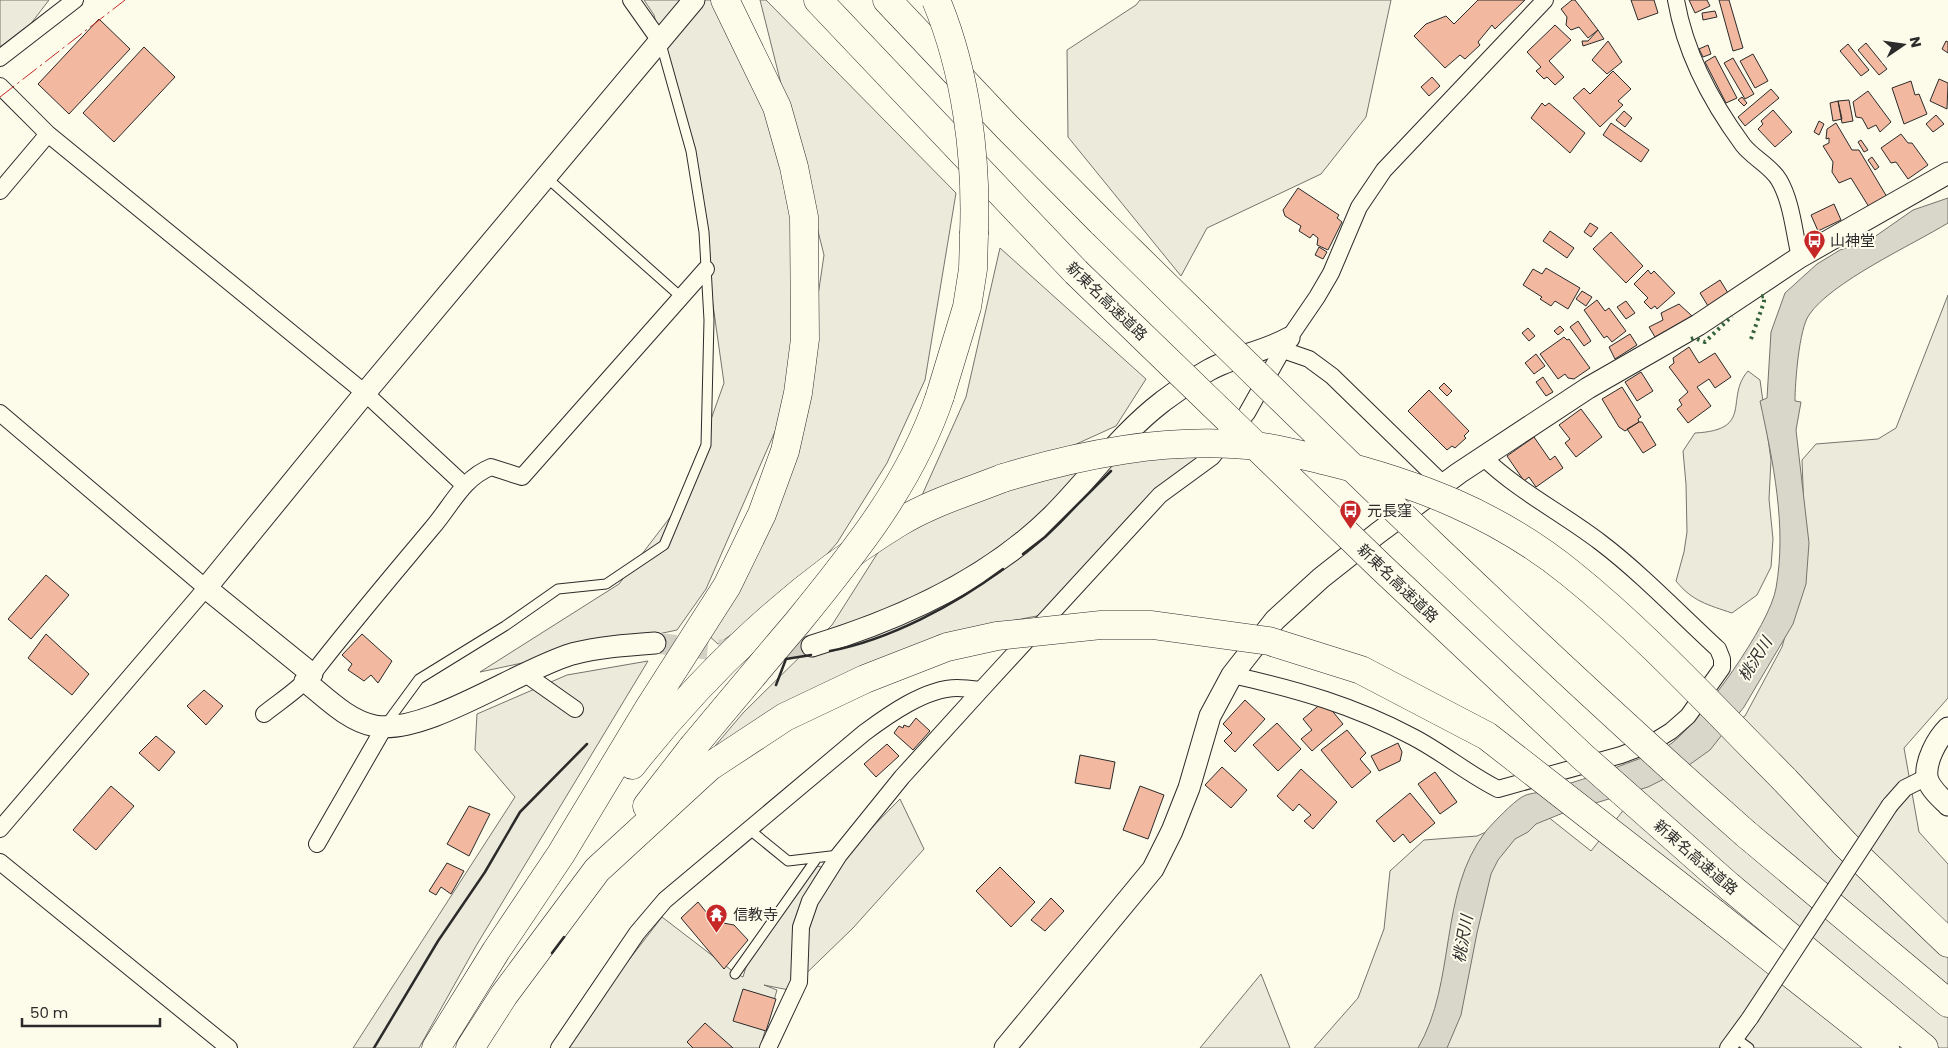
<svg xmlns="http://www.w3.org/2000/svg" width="1948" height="1048" font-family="Poppins,'Noto Sans JP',sans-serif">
	<rect width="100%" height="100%" fill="#fdfbea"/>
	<path fill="#ecebdb" stroke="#74746e" d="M0,0H49L0,64Z
		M644,0H717L759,89L806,255L784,411L706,589L677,630L480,672L619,584L681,503L724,383L694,170L654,15Z
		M760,0H766L956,193L925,380L887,463L837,543L797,588L718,644L707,634L809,357L824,255Z
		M1140,0H1391L1366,117L1321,174L1207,228L1181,276L1068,137L1067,50L1136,5Z
		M1000,248L1146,379L1116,426L1039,461L956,481L919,502L966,397Z
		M1948,295V698L1904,748L1919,832L1948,864V1048H1314L1358,998L1384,929L1390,871L1424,840L1477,836L1538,809L1591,851L1652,774L1745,716L1782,647L1806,563L1802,460L1816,444L1878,439L1896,428Z
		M1748,371L1760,380L1771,460L1769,499L1773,539L1771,567L1757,595L1732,613C1708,605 1692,601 1676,581L1684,552L1687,532L1686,484L1683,451L1695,433C1755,430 1724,398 1748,371Z
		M1207,454L1042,615L939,635L715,746L743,713L832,625L884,543L928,520L1031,478L1112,462Z
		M648,661L476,946L419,1048H353L515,797L475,750L477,714L567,675Z
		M900,799L924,849L853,928L789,990L764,985L777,990L760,1048H561L662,917L735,973L743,977L750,953L812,865L831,869Z
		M1261,974L1290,1048H1200Z"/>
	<path fill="#d8d7c9" stroke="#74746e" d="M1948,198V223C1912,245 1831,282 1809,315C1799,329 1795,383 1795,401L1801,402L1796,430L1809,543L1806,584L1793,624L1744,707L1710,750L1682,770L1648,787L1563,813L1536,824L1528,832L1515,839L1498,860L1491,874L1477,933L1461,1015L1447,1048H1418C1457,981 1438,893 1486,831C1493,823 1513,802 1522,797C1528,793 1538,793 1546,791C1570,783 1595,776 1620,766C1637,759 1657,754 1672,743C1702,719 1770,625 1776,588C1787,526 1773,462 1760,401L1767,398L1771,332L1785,293L1817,264L1840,250L1870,240L1913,210Z"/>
	<path fill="#f2b8a0" stroke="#2b2b2b" d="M1478,0H1525L1495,29L1492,25L1478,42L1480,45L1465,59L1460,55L1445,68L1414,36L1426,24L1446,16L1454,24Z
		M1572,0H1575L1598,30L1588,38L1579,27L1571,30L1566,25L1567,17L1561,9Z
		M1631,0H1654L1658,13L1638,20Z
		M1689,0H1707L1710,6L1695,13Z
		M1719,0H1729L1743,48L1733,51Z
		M1715,11L1717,17L1703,20L1702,13Z
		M99,19L130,49L69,114L38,84Z
		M1555,25L1571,40L1549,61L1564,77L1555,85L1547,77L1544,79L1536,71L1541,67L1527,52Z
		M1598,30L1604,39L1583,46L1582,41H1588Z
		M1608,41L1622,62L1607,74L1592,60Z
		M1946,41L1948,42V53L1942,49Z
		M1866,43L1887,69L1879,75L1858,50Z
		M1848,44L1869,70L1861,76L1840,51Z
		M1708,45L1711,54L1703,57L1699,49Z
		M144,47L175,77L114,142L83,113Z
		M1753,54L1768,81L1755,88L1740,61Z
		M1715,56L1737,98L1726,103L1705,62Z
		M1733,58L1754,94L1745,99L1724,63Z
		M1613,71L1631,89L1618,101L1623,105L1600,127L1573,98L1584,88L1590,94Z
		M1432,77L1440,86L1429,96L1421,87Z
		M1939,79L1948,83L1947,109L1930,101Z
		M1911,81L1915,95L1919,94L1927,114L1904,124L1892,88Z
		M1771,89L1779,98L1745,126L1738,117Z
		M1868,91L1891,122L1880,132L1876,125L1868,129L1862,118L1856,117L1853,102Z
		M1742,97L1747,103L1744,106L1738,100Z
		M1849,100L1853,121L1842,123L1838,101Z
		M1838,101L1842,119L1833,121L1830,103Z
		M1542,103L1545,106L1549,103L1585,133L1570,153L1531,118Z
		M1773,110L1792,132L1775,147L1758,129L1763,124L1761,121Z
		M1624,111L1632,118L1625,127L1616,120Z
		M1936,115L1944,124L1933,132L1926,124Z
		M1819,121L1824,124L1819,135L1814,132Z
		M1611,123L1649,150L1641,162L1603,135Z
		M1836,123L1852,150H1859L1887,197L1869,207L1851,178L1839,183L1832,172L1833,162L1823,146L1829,143V138L1826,139L1827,129Z
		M1901,134L1908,143H1912L1928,165L1908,179L1896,162L1891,163L1881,148Z
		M1861,140L1868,150L1864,152L1858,142Z
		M1872,157L1879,167L1875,170L1868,160Z
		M1298,188L1339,215L1337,218L1342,222L1328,250L1317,245L1318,238L1313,234L1310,238L1299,231L1301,226L1285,216L1283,210Z
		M1834,204L1841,220L1818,231L1811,215Z
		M1590,223L1598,228L1591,237L1584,232Z
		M1550,231L1574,248L1567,258L1543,241Z
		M1611,232L1643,266L1626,283L1593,249Z
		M1319,247L1327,252L1323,259L1315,255Z
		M1546,268L1580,288L1568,309L1555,301L1551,306L1540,299L1542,297L1523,285L1533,269L1542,274Z
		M1648,270L1651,274L1654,271L1675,293L1657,309L1655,306L1651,309L1644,302L1648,298L1634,284Z
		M1720,280L1728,293L1708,306L1700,293Z
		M1582,291L1592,297L1586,306L1576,299Z
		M1597,300L1605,311L1609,308L1626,331L1612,342L1607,336L1604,338L1584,310Z
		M1626,301L1635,313L1626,319L1617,307Z
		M1679,304L1692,316L1655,337L1649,327L1663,320L1661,313Z
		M1578,321L1591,341L1584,346L1570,327Z
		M1560,326L1564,330L1558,335L1554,331Z
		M1528,328L1535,336L1529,341L1522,333Z
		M1630,334L1637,345L1615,359L1609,347Z
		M1564,337L1567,340L1569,339L1590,368L1574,379L1568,378L1565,374L1558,379L1540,354Z
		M1689,347L1699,363L1715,353L1731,377L1715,388L1709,379L1697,387L1711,406L1688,423L1677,409L1682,405L1679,400L1688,392L1669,367L1674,363L1673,358Z
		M1536,354L1545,366L1534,374L1525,363Z
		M1641,372L1653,391L1637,401L1625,382Z
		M1543,377L1553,392L1546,396L1536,382Z
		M1444,383L1452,391L1447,396L1439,388Z
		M1622,387L1641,417L1638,419L1639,422L1625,431L1619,427L1602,399Z
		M1429,390L1469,431L1464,436L1466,438L1455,448L1452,446L1447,450L1408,411Z
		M1581,409L1602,437L1576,457L1565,443L1570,439L1559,425Z
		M1639,422H1642L1656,445L1643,453L1627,429Z
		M1534,437L1550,460L1555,456L1563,468L1536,487L1529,477L1524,481L1507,456Z
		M46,575L69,595L31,639L8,619Z
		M46,634L89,674L72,695L28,658Z
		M362,634L392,661L378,683L371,675L364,681L348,670L352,664L342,655Z
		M204,690L223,706L206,725L187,706Z
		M1245,700L1265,719L1235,752L1224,741L1232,733L1223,724Z
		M1324,701L1343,724L1312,751L1301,739L1312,730L1303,719Z
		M916,718L930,731L913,750L894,733L899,726L903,728L904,725L909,727Z
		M1277,723L1301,749L1278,771L1253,745Z
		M1347,730L1366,753L1360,759L1371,772L1352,788L1321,750Z
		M156,736L175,752L159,771L139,753Z
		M1398,743L1402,752L1400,761L1379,771L1371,756Z
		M887,744L899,756L876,777L864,764Z
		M1080,755L1115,762L1110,789L1075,783Z
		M1222,767L1247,790L1231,808L1205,785Z
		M1301,769L1337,802L1313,829L1304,821L1311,815L1299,804L1293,811L1277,796Z
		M1435,772L1457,802L1440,814L1418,784Z
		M111,786L134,806L96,850L73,830Z
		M1140,786L1164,795L1148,839L1123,830Z
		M1410,793L1435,823L1410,843L1403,834L1394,842L1376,821Z
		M469,806L490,814L469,856L447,844Z
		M447,863L464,871L451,894L441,887L436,895L429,891Z
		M1000,867L1035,902L1011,927L976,891Z
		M1051,898L1064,911L1045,931L1031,920Z
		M698,902L711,918L715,913L723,923L734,925L748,940L724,969L681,918Z
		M743,989L776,999L766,1031L733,1021Z
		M705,1023L733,1048H693L687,1042Z"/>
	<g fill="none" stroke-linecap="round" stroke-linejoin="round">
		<path stroke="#d3d1c4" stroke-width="21" stroke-dasharray="21 11" stroke-linecap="butt" d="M655,643L716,650H763L812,646"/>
		<defs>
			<path id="service" d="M546,177L681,297
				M386,724L419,679L505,626L558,589L606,584L664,545L706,445L709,320L704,232L691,151L661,44
				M750,830L788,861L839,855
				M735,974L817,858
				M1737,1039L1749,1048"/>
			<path id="minor" d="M631,0L660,41
				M1676,0C1685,52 1712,103 1743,145C1753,158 1771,166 1779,180C1792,202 1794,233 1800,257
				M0,58L75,0
				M0,86L48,134L365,393L463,484
				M0,191L48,134
				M1283,350L1309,359L1332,376L1444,485
				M0,413L206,588L0,829
				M524,673L575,709
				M1232,675C1296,689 1355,706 1413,737C1442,752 1468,774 1498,789L1621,755L1650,744L1671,731L1688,716L1722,668V659L1718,649C1679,613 1642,574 1600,542C1562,513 1518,491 1483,457
				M264,714C280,701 301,688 314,672C352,623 392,576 432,528C452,505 462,479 491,467L522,477L706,269
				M1890,805L1905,788L1927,777
				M317,844L385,726
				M0,862L229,1048
				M559,1048L637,933L665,900L864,733C888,715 926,688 957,688C965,688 973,689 981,690L1160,495L1212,457L1247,413L1289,338L1317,297L1331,273L1359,207L1384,170L1545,0
				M768,1048L799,982L801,927L810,901L839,855L902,777L981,690
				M1728,1048L1750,1018"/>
			<path id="tertiary" d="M655,643C627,645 599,647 572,654C518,670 426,735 375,726C348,721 325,697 305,681L312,674L206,588L365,393L694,0
				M812,646C898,620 987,580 1052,516C1089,479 1120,434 1162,402C1177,391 1193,379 1209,370C1234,356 1264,352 1289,338
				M1948,728C1937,739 1925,761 1927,777C1929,788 1941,798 1948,805
				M1005,1048L1153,869L1172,831L1189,788L1210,716L1232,675L1275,620L1321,578L1378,533L1459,473L1588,388L1698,325L1800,257L1948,173"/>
			<path id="motorway" d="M818,0L1076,272
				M887,0L1006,126L1103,224
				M940,396L967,307L973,269L974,234
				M632,765C706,671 796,586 898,523C930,503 968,492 1003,478
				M1784,779L1845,844L1948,943
				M647,806L692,748
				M1746,834L1948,1003
				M1730,887L1924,1048
				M1714,913L1885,1048
				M436,1048L496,951L561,854L649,708L727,586L762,514L785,451L798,393L805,339L804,217L794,167L777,107L725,0
				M470,1048L504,995L597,870L709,767"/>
		</defs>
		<use href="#service" stroke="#2b2b2b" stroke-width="11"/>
		<use href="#minor" stroke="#2b2b2b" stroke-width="18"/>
		<use href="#tertiary" stroke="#2b2b2b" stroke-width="23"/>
		<use href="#motorway" stroke="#2b2b2b" stroke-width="29"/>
		<use href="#service" stroke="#fdfbea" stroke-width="9"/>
		<use href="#minor" stroke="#fdfbea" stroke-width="16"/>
		<use href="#tertiary" stroke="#fdfbea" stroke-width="21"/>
		<use href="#motorway" stroke="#fdfbea" stroke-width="28"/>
		<defs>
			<path id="minor-bridge" d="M1750,1018L1890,805"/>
			<path id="motorway-bridge" d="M936,0C966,72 977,157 974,234
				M1103,224C1314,431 1524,638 1746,834
				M1076,272L1380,566L1583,757L1730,887
				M1003,478C1082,454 1164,438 1247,445C1273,447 1301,455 1326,461C1416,483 1497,514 1570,573C1647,635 1714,709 1784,779
				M692,748C727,706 762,664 797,623C854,553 911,483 940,396
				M709,767L785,717L865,679L947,647L997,636L1101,625H1152L1269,641L1361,670L1487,736L1714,913"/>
		</defs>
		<use href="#minor-bridge" stroke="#2b2b2b" stroke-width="18" stroke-linecap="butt"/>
		<use href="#motorway-bridge" stroke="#2b2b2b" stroke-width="29" stroke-linecap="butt"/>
		<use href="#minor-bridge" stroke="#fdfbea" stroke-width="16"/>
		<use href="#motorway-bridge" stroke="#fdfbea" stroke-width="28"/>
		<path stroke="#34623c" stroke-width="4" stroke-dasharray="2.5 4" stroke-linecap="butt" d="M1691,339L1694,338L1705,342L1732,316
			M1751,339L1764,302V296L1758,297"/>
		<path stroke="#2b2b2b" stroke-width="2.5" d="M1023,554L1045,537L1111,471
			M830,651C889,640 955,605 1003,569
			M776,685L786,659L811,655
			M552,953L564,937
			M374,1048L438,941L485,872L520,812L587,744"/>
		<path stroke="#c62828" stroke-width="1" stroke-dasharray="18 4 2.5 4" stroke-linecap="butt" d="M0,97L125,0"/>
	</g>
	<defs>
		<symbol id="bus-pin" viewBox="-11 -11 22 30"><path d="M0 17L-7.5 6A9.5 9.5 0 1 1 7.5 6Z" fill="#c62828" stroke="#fdfbea"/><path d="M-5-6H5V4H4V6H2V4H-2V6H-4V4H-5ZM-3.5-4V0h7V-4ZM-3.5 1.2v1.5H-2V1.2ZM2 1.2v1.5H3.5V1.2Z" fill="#fff"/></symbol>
		<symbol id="temple-pin" viewBox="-11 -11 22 30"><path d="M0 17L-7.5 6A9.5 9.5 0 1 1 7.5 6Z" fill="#c62828" stroke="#fdfbea"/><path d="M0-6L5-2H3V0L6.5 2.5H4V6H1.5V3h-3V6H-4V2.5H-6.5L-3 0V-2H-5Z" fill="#fff"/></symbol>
	</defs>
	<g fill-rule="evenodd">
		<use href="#bus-pin" x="1802" y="228" width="25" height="34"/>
		<use href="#bus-pin" x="1338" y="498" width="25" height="34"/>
		<use href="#temple-pin" x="704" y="902" width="25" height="34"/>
	</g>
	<g text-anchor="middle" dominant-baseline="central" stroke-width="4" stroke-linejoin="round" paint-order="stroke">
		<g font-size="15" fill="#2b2b2b" stroke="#fdfbea" text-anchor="start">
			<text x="1830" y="240">山神堂</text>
			<text x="1367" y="510">元長窪</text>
			<text x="733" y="914">信教寺</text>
		</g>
		<g font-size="15" fill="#2b2b2b" stroke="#fdfbea">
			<text transform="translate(1107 301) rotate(44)">新東名高速道路</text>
			<text transform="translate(1398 583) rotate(44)">新東名高速道路</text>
			<text transform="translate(1696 857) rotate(41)">新東名高速道路</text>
		</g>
		<g font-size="16" font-style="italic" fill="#2b2b2b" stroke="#fdfbea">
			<text transform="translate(1755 659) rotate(-58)">桃沢川</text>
			<text transform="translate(1463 939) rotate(-80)">桃沢川</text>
		</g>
	</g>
	<g transform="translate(1903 45) rotate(77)" stroke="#fdfbea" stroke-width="4" paint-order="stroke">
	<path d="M0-4L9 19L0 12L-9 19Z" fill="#2b2b2b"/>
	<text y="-8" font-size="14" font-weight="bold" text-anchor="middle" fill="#2b2b2b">N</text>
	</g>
	<path d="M22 1018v8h138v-8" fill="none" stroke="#2b2b2b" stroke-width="2.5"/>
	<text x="30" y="1018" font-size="15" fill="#2b2b2b" stroke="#fdfbea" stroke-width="4" paint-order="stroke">50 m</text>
</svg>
